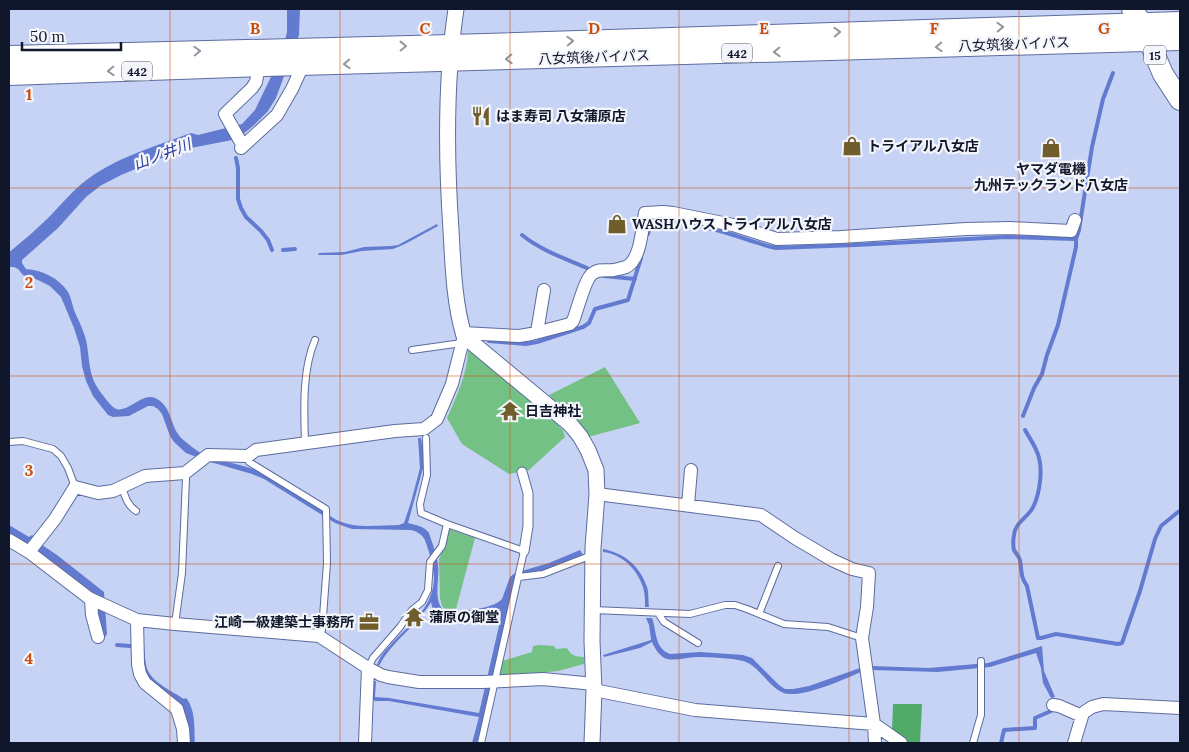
<svg xmlns="http://www.w3.org/2000/svg" width="1189" height="752" font-family="Lora,'Noto Sans JP',serif">
	<rect width="100%" height="100%" fill="#c7d3f5"/>
	<path fill="#73c184" d="M468,351H472L494,372L511,381L563,430L565,437L529,470L509,474L462,444L447,418C456,397 467,375 468,351Z
		M605,367L640,423L588,437L549,395Z
		M449,529L475,538L456,609H445L442,606L440,598L439,559L443,550Z
		M540,645L554,646L556,649L567,648C572,657 575,656 584,657V664L558,671L499,677L502,661L532,652L533,646Z"/>
	<path fill="#4fab67" d="M893,704H922L920,743H908L892,731Z"/>
	<path fill="#627bd0" d="M287,9H300L299,35L276,98L268,111L253,126L242,135L232,140L191,148L169,155L121,175L100,186L86,197L58,228L22,260V263L26,269C42,270 59,278 68,292C71,297 72,304 74,310C79,322 85,332 87,345C89,357 89,368 93,379C96,387 104,397 110,404C124,422 140,389 157,399C171,407 170,422 178,434C180,437 183,440 186,442C194,449 202,455 212,458C228,463 246,465 262,473C281,482 300,495 317,507C324,511 332,518 339,521C357,529 380,525 399,525L404,523L411,502L420,468L418,438H421L423,451V468L408,523C416,525 424,526 429,533C432,543 437,554 438,565C440,580 432,600 445,612C459,611 492,610 502,599L510,577L515,573L549,563L580,550L583,555L542,572L517,575L492,686L477,743H472L479,717L389,701H375L372,699L373,681H376L375,697L389,698L479,713L501,617L498,613L495,612C483,615 447,624 437,616C433,613 432,606 431,602C417,626 392,641 379,666L377,665C380,655 388,648 395,640C412,623 433,606 434,579C434,570 431,561 429,552C425,540 425,534 411,530L352,529L335,523L264,479L252,474L207,461L186,453L174,442L170,436L162,414L158,409L153,406H148L129,416L113,417L108,415L93,396L86,381L82,366L80,347L74,328L61,297L50,286L38,280L23,275L18,269L14,267H9V252L13,249C25,239 37,229 48,218C62,204 75,187 92,176C119,157 161,144 191,133L198,135L242,124L255,110L281,56L287,32Z
		M437,224L438,226L405,244L393,249L362,251L341,255H318L319,253L345,252L364,247L391,246L398,245Z
		M9,525L29,537L32,535L34,537L33,539L57,555L104,592L107,634L105,637H103L82,587L37,552L31,544H24L9,536Z
		M603,549C624,553 640,566 647,587C649,593 648,600 649,607H645C645,600 645,593 643,587C637,569 622,554 603,552Z
		M646,618H652C657,631 654,648 670,654L700,652L743,655L752,658L779,685L785,689H793L809,686L860,668L861,672C842,680 810,695 789,694C771,693 760,665 743,661C731,658 710,657 697,657C688,657 677,661 667,659C660,657 655,649 652,642L640,648L604,657L603,655L651,640V639L649,625Z
		M1042,646L1044,671L1055,697L1051,698L1043,683L1041,668L1036,653L990,667L938,672L873,670L872,666L928,668L988,663Z
		M141,647H144C145,655 145,664 148,671C154,683 173,692 184,699L186,698C196,710 194,729 195,743H188L187,737L155,687L142,671Z"/>
	<g fill="none" stroke-linecap="round" stroke-linejoin="round">
		<path stroke="#627bd0" stroke-width="4" d="M236,158L238,168V199L241,208L246,217L261,231L268,240L272,250
			M648,234L652,220C675,221 698,225 720,231C739,236 757,244 776,248L856,245L1006,237L1076,239
			M522,235C542,251 564,258 587,268
			M283,250L295,249
			M604,276L635,279
			M489,341L526,344L537,342L583,327L589,323L595,309L628,300L641,258
			M1023,416L1034,388L1042,374L1047,355L1058,325L1076,247V239L1079,230L1092,147L1103,99L1113,73
			M1025,430C1030,439 1037,448 1039,458C1043,473 1039,502 1029,513C1022,521 1015,525 1014,535C1013,539 1013,547 1014,550C1016,554 1019,556 1020,560C1022,571 1020,576 1027,586L1038,638H1041L1056,634L1118,644L1122,643L1140,591L1155,539L1161,526L1178,512L1180,511
			M117,645L130,646
			M1001,743L1004,730L1035,728V718L1051,711"/>
		<defs>
			<path id="service" d="M412,350L462,343
				M9,442L23,441L53,449L61,456L68,468L75,487
				M305,443C304,410 302,370 315,340
				M248,456L249,462L326,509L327,563L322,630L319,636
				M122,487C125,496 127,505 136,511
				M447,524L524,551L481,743
				M519,577L543,574L592,555
				M593,610L690,614L725,605H735L747,609L784,624L828,627L862,638
				M658,613L664,622L698,643
				M759,614L778,566
				M175,624L182,573L186,479L185,473
				M368,668L373,658L400,627L412,610L422,602L428,590L430,562L442,546L447,524L421,513L420,504L427,475L426,438
				M973,743L981,715V661"/>
			<path id="pedestrian" d="M522,472L528,493V526L524,551"/>
			<path id="minor" d="M243,146L225,114L252,88L256,82L259,66
				M241,148L277,115L292,89L303,65
				M537,332L544,290
				M463,333L519,336L531,334L570,324L573,321C577,311 585,279 592,274C599,268 606,271 614,270C618,269 623,268 626,267C641,260 642,228 645,213L663,212L673,213L733,225L777,239L841,237L966,229L1010,228L1071,231L1075,220
				M597,494L761,515L795,538L832,560L852,569L869,573L867,607L862,638L874,724L875,743
				M688,505L691,470
				M9,540L29,552L89,598L137,620L175,624L319,636L368,668L381,675L388,677L419,682H483L543,679L594,684
				M29,552L55,519L75,487L98,493L113,491L145,476L185,473L208,455L248,456L256,450L395,431L424,429L437,419L452,384L464,336
				M91,599L92,615L98,637
				M137,620L138,664L140,674L145,683L177,709L183,729L184,743
				M594,690L695,710L874,724L901,743
				M1053,705L1059,706L1082,716
				M365,743L368,668
				M1074,743L1083,713L1092,707L1103,704L1180,708"/>
			<path id="tertiary" d="M456,9C445,82 446,157 451,230C453,266 454,302 464,336L570,424L580,436L588,450L596,470L597,494L593,548L592,641L594,690L592,743"/>
			<path id="primary" d="M1132,9L1141,22L1163,74L1180,100"/>
			<path id="trunk" d="M9,56L451,45L1180,22
				M9,75L265,66L1180,40"/>
		</defs>
		<use href="#service" stroke="#5c6c9e" stroke-width="8"/>
		<use href="#pedestrian" stroke="#5c6c9e" stroke-width="11"/>
		<use href="#minor" stroke="#5c6c9e" stroke-width="14"/>
		<use href="#tertiary" stroke="#5c6c9e" stroke-width="17"/>
		<use href="#primary" stroke="#5c6c9e" stroke-width="22"/>
		<use href="#trunk" stroke="#5c6c9e" stroke-width="22"/>
		<use href="#service" stroke="#fff" stroke-width="6"/>
		<use href="#pedestrian" stroke="#fff" stroke-width="9"/>
		<use href="#minor" stroke="#fff" stroke-width="12"/>
		<use href="#tertiary" stroke="#fff" stroke-width="15"/>
		<use href="#primary" stroke="#fff" stroke-width="20"/>
		<use href="#trunk" stroke="#fff" stroke-width="20"/>
	</g>
	<defs><path id="oneway-chevron" d="M-2-3.5L2.5 0L-2 3.5" fill="none" stroke-width="1.6" stroke-linecap="round" stroke-linejoin="round" transform="scale(1.25)"/></defs>
	<g stroke="#9497a0">
		<use href="#oneway-chevron" transform="translate(1000 27) rotate(-2)"/>
		<use href="#oneway-chevron" transform="translate(837 32) rotate(-2)"/>
		<use href="#oneway-chevron" transform="translate(570 41) rotate(-2)"/>
		<use href="#oneway-chevron" transform="translate(403 46) rotate(-1)"/>
		<use href="#oneway-chevron" transform="translate(939 47) rotate(178)"/>
		<use href="#oneway-chevron" transform="translate(197 51) rotate(-2)"/>
		<use href="#oneway-chevron" transform="translate(777 52) rotate(178)"/>
		<use href="#oneway-chevron" transform="translate(509 59) rotate(178)"/>
		<use href="#oneway-chevron" transform="translate(347 64) rotate(178)"/>
		<use href="#oneway-chevron" transform="translate(111 71) rotate(178)"/>
	</g>
	<path fill="none" stroke="#c84f11" stroke-width="1" stroke-opacity="0.55" d="M170,9V743M340,9V743M510,9V743M679,9V743M849,9V743M1019,9V743M9,188H1180M9,376H1180M9,564H1180"/>
	<defs>
		<symbol id="restaurant-bare" viewBox="-9 -9 18 18"><path d="M-5-6h1v4h1v-4h1v4h1v-4h1v5L-1.5 .5V6h-2V.5L-5-1ZM5-6V6H3V1.5H1.5Q1.5-4 5-6Z" fill="#6f5d2b" stroke="#f3f5fb" stroke-width="2.5" paint-order="stroke"/></symbol>
		<symbol id="shop-bare" viewBox="-9 -9 18 18"><path d="M-5-2.5h2.3a2.7 3.5 0 0 1 5.4 0H5L5.5 6h-11ZM-1.5-2.5h3a1.5 2.3 0 0 0-3 0Z" fill="#6f5d2b" stroke="#f3f5fb" stroke-width="2.5" paint-order="stroke"/></symbol>
		<symbol id="temple-bare" viewBox="-9 -9 18 18"><path d="M0-6L5-2H3V0L6.5 2.5H4V6H1.5V3h-3V6H-4V2.5H-6.5L-3 0V-2H-5Z" fill="#6f5d2b" stroke="#f3f5fb" stroke-width="2.5" paint-order="stroke"/></symbol>
		<symbol id="office-bare" viewBox="-9 -9 18 18"><path d="M-6-3h4V-5.5h4V-3h4V5H-6ZM-1-4.5V-3h2v-1.5ZM-6 0V1H6V0Z" fill="#6f5d2b" stroke="#f3f5fb" stroke-width="2.5" paint-order="stroke"/></symbol>
	</defs>
	<g fill-rule="evenodd">
		<use href="#restaurant-bare" x="467" y="102" width="28" height="28"/>
		<use href="#shop-bare" x="838" y="132" width="28" height="28"/>
		<use href="#shop-bare" x="1037" y="134" width="28" height="28"/>
		<use href="#shop-bare" x="603" y="210" width="28" height="28"/>
		<use href="#temple-bare" x="496" y="397" width="28" height="28"/>
		<use href="#temple-bare" x="400" y="603" width="28" height="28"/>
		<use href="#office-bare" x="355" y="608" width="28" height="28"/>
	</g>
	<g text-anchor="middle" dominant-baseline="central" stroke-width="4.5" stroke-linejoin="round" paint-order="stroke">
		<g fill="#f3f5fb" stroke="#555a69" stroke-width="1">
			<rect x="722" y="43.5" width="30" height="19" rx="4"/>
			<rect x="1144" y="45.5" width="22" height="19" rx="4"/>
			<rect x="122" y="61.5" width="30" height="19" rx="4"/>
		</g>
		<g font-size="12" font-weight="bold" fill="#11172b">
			<text x="737" y="53">442</text>
			<text x="1155" y="55">15</text>
			<text x="137" y="71">442</text>
		</g>
		<g font-size="14" fill="#11172b" stroke="#f3f5fb">
			<text transform="translate(1014 44) rotate(-2)">八女筑後バイパス</text>
			<text transform="translate(594 57) rotate(-2)">八女筑後バイパス</text>
		</g>
		<g font-size="14" font-weight="bold" fill="#11172b" stroke="#f3f5fb" text-anchor="start">
			<text x="496" y="116">はま寿司 八女蒲原店</text>
			<text x="867" y="146">トライアル八女店</text>
			<text x="1051" y="169" text-anchor="middle">ヤマダ電機<tspan x="1051" dy="16">九州テックランド八女店</tspan></text>
			<text x="632" y="224">WASHハウス トライアル八女店</text>
			<text x="525" y="411">日吉神社</text>
			<text x="429" y="617">蒲原の御堂</text>
			<text x="354" y="622" text-anchor="end">江崎一級建築士事務所</text>
		</g>
		<g font-size="15" font-style="italic" fill="#2b3da2" stroke="#f3f5fb">
			<text transform="translate(162 154) rotate(-21)">山ノ井川</text>
		</g>
	</g>
	<g font-size="16" text-anchor="middle" font-weight="bold" fill="#c84f11" stroke="#f3f5fb" stroke-width="4.5" stroke-linejoin="round" paint-order="stroke">
		<text x="255" y="34">B</text>
		<text x="425" y="34">C</text>
		<text x="594" y="34">D</text>
		<text x="764" y="34">E</text>
		<text x="934" y="34">F</text>
		<text x="1104" y="34">G</text>
		<text x="29" y="100">1</text>
		<text x="29" y="288">2</text>
		<text x="29" y="476">3</text>
		<text x="29" y="664">4</text>
	</g>
	<rect width="1189" height="752" fill="none" stroke="#11172b" stroke-width="20"/>
	<path d="M22 42v8h99v-8" fill="none" stroke="#11172b" stroke-width="2.5"/>
	<text x="30" y="42" font-size="15" fill="#11172b" stroke="#f3f5fb" stroke-width="4" paint-order="stroke">50 m</text>
</svg>
